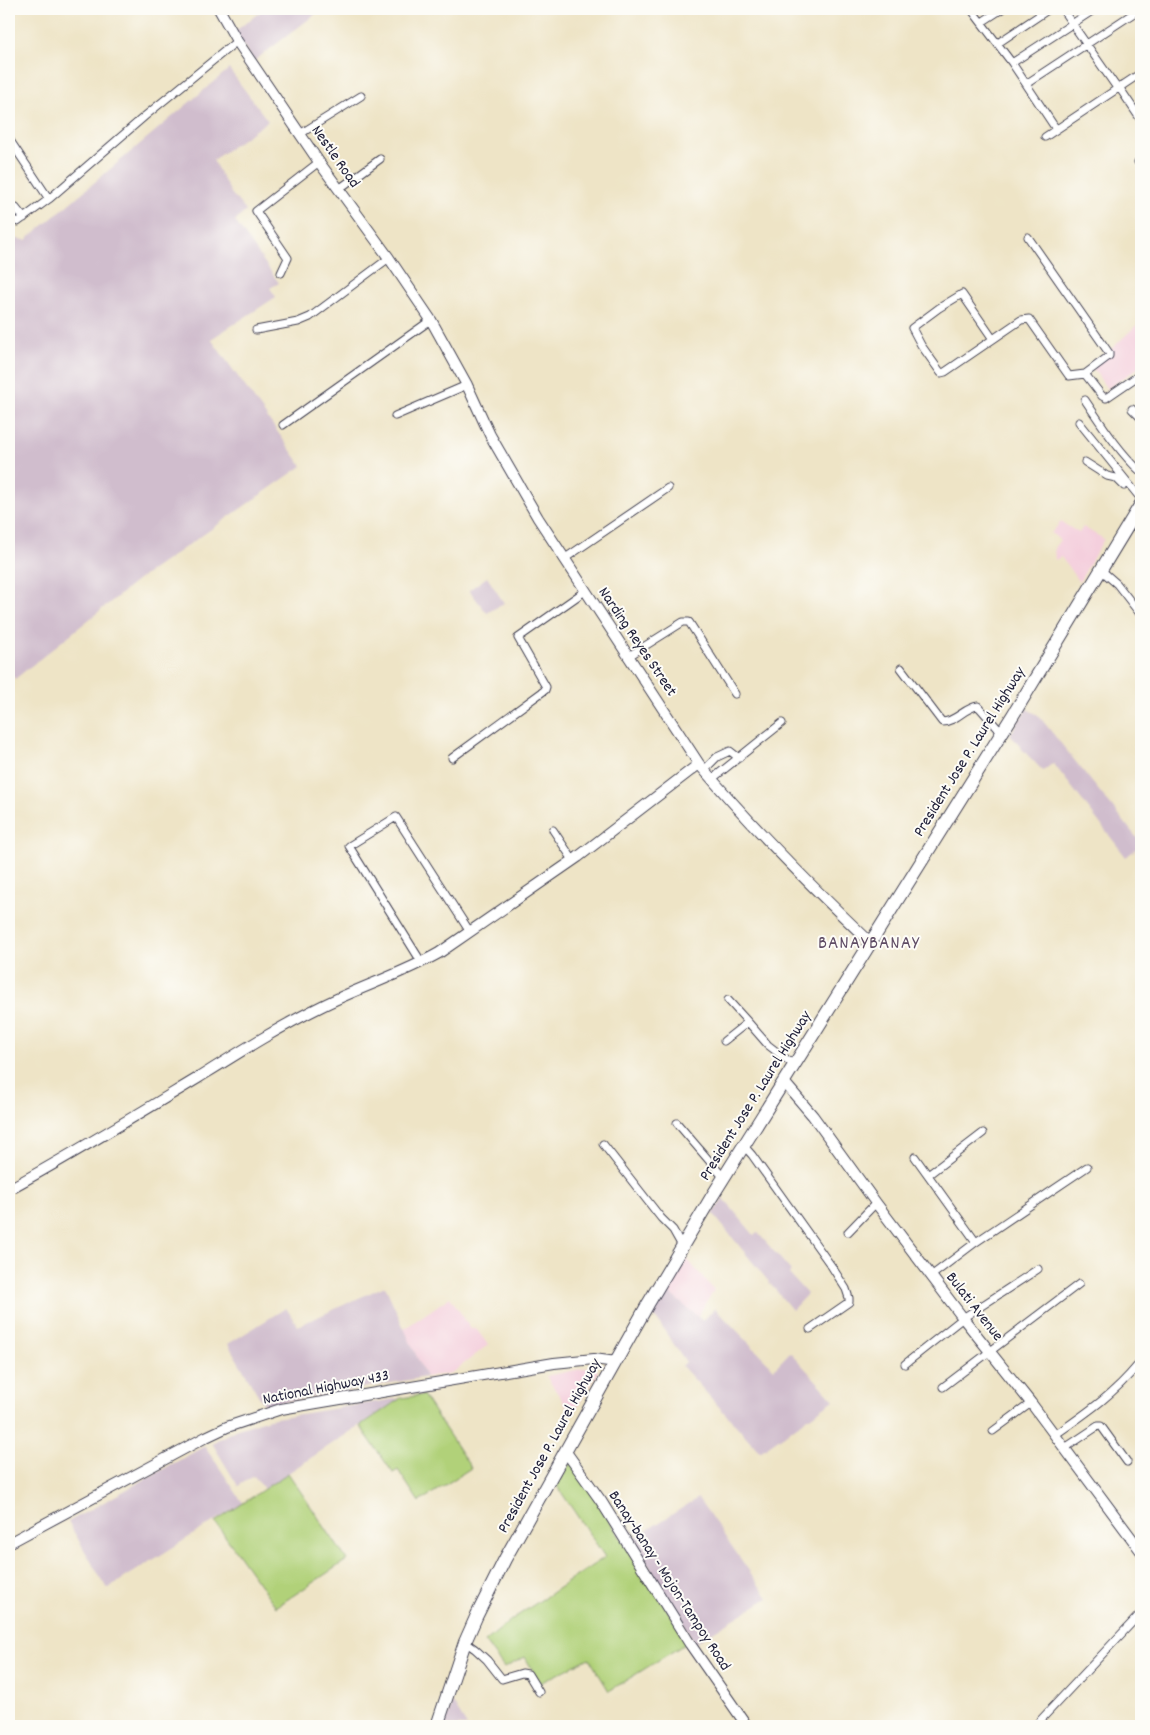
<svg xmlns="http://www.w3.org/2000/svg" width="1150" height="1735" font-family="Dekko,sans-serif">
	<rect width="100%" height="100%" fill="#fdfcf7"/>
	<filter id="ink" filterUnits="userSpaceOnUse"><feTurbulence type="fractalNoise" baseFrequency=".02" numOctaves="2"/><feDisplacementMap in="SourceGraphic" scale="10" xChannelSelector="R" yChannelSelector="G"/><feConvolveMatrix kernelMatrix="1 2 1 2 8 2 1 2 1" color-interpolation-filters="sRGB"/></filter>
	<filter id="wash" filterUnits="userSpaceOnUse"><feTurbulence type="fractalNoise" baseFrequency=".0096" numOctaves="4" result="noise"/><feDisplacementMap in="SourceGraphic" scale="20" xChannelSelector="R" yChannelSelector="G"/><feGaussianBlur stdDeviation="1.12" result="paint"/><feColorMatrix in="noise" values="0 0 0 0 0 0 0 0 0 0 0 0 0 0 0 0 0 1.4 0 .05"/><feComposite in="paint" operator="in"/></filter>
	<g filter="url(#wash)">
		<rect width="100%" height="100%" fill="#eee4c6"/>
		<path fill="#f4cfdd" d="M1141,321V366L1107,389L1092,367Z
			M1061,522L1079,533L1083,527L1104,539L1079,582L1061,557L1055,560L1054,548L1060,540L1051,533Z
			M687,1259L714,1290L697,1317L667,1291Z
			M450,1297L471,1329L475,1327L488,1345L452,1373L426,1377L404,1329Z
			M590,1367L596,1368L598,1373L574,1412L567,1407L546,1376Z"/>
		<path fill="#d0bdcd" d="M264,9H314L317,13L254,61L234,32Z
			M229,69L268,121L213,160L231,193L246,211L235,221L279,283L270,288L276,297L211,339L302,466L138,580L15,679L9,672V238L26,240Z
			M487,577L504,603L487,613L469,590Z
			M1027,709L1038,715L1141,843V845L1126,857L1053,763L1043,771L1020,747L1021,746L1010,735Z
			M723,1198L754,1235L758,1233L791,1271L789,1274L807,1294L792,1310L713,1214Z
			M385,1286L426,1377L264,1405L228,1344L286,1308L298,1326Z
			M667,1291L703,1321L715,1308L774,1369L790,1352L834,1400L760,1452L682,1366L686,1362L653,1314Z
			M401,1398L264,1489L254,1476L238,1486L212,1443L235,1430L269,1419Z
			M205,1446L243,1503L107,1589L68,1522Z
			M698,1498L768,1598L695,1643L633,1539Z
			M452,1702L467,1726H445Z"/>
		<path fill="#b1d179" stroke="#6a7a5a" d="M423,1395L471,1468L419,1502L398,1470L393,1473L360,1426L401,1398Z
			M571,1462L688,1642L609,1691L589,1658L540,1683L525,1657L504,1668L485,1642L511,1620L605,1557L557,1486Z
			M288,1473L347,1560L276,1607L215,1522Z"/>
	</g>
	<g filter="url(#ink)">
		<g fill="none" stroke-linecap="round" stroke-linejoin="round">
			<defs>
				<path id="street" d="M971,9L1012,63L1056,129
					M1062,9L1117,88
					M982,22L1002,9
					M998,43L1049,9
					M1012,63L1095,9
					M1026,84L1140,9
					M1119,87L1141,120
					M300,134L361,96
					M1045,137L1141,73
					M9,139L49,199
					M1138,162L1141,160
					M339,189L380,159
					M9,212L16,208L24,218
					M9,217L18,222L49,199L145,116L237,41
					M1028,237L1109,353V356L1085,374L1102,396L1106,398L1141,374
					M281,273L288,258L256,211L319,162
					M256,330L298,322L310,317L389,258
					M993,339L962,294L939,308L912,328L921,345L941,373L945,372L1021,320L1029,319L1069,376L1085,374
					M1085,400C1102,425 1119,452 1141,472
					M1132,409L1141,418
					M395,416L467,385
					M1079,422L1141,499
					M283,425L431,320
					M1085,462L1107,476L1116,478L1124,486
					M564,559L668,488
					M1101,570L1117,584L1141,615
					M629,656L683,622H689L735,694
					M901,668L942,722C956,722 965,707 978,706L1001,732
					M452,758L545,690L546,687L518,638L585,591
					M704,770L717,757L730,751L739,758
					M712,779L782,723
					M553,830L573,860
					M422,963L349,846L396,817L470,932
					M728,1000L748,1022
					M724,1041L748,1022L768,1045L794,1065
					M677,1123L724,1178
					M603,1144L661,1218L673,1230L682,1246
					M744,1146L752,1155L832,1267L846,1289L849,1298V1302L810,1329
					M915,1157L976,1242
					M928,1175L983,1133
					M848,1232L876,1203
					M931,1276L976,1242L1087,1167
					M905,1364L963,1318L1038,1269
					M943,1387L1079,1284
					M993,1431L1031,1403
					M1055,1435C1086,1413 1113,1395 1137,1366
					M1065,1448L1098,1426H1101L1127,1462
					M465,1642L475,1649L487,1660L502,1679L522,1673L528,1674L539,1692
					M1035,1726L1141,1613"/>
				<path id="secondary" d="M219,9L237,41L319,162L389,258L431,320L467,385L490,435L538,518L699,764C752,827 811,886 870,942
					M784,1082L813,1116L876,1203L963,1318L1031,1403L1141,1551
					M9,1189C73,1154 135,1116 198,1078C238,1053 279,1027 322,1006C360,987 402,974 439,953L578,857L699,764
					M566,1452L601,1501L690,1644L747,1726"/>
				<path id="primary" d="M9,1543L206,1437L227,1427L281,1409L554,1363L594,1359L616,1362"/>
				<path id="highway" d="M437,1726L465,1642L477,1615L505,1559L648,1304L711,1198L1013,715L1141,504"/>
			</defs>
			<use href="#street" stroke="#413f50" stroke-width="9"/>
			<use href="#secondary" stroke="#413f50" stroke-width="12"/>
			<use href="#primary" stroke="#413f50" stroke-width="12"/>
			<use href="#highway" stroke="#413f50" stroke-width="14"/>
			<use href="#street" stroke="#fff" stroke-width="7"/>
			<use href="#secondary" stroke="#fff" stroke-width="10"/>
			<use href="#primary" stroke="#fff" stroke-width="10"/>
			<use href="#highway" stroke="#fff" stroke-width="12"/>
		</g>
	</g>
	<g text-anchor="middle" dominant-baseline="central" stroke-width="4" stroke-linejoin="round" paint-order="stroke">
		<g font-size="16" fill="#22223b" stroke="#fdfcf7">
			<text transform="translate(335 157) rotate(55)">Nestle Road</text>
			<text transform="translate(637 642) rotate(56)">Narding Reyes Street</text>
			<text transform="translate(970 752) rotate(-58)">President Jose P. Laurel Highway</text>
			<text transform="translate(756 1096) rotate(-58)">President Jose P. Laurel Highway</text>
			<text transform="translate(974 1307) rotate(52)">Bulati Avenue</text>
			<text transform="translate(326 1388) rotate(-11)">National Highway 433</text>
			<text transform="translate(550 1446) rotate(-61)">President Jose P. Laurel Highway</text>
			<text transform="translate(669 1581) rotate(57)">Banay-banay - Mojon-Tampoy Road</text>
		</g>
		<g font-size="19" letter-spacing="1" fill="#5f4c65" stroke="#fdfcf7">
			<text x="869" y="944">BANAYBANAY</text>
		</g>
	</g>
	<rect width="1150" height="1735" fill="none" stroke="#fdfcf7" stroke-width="30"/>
</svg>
